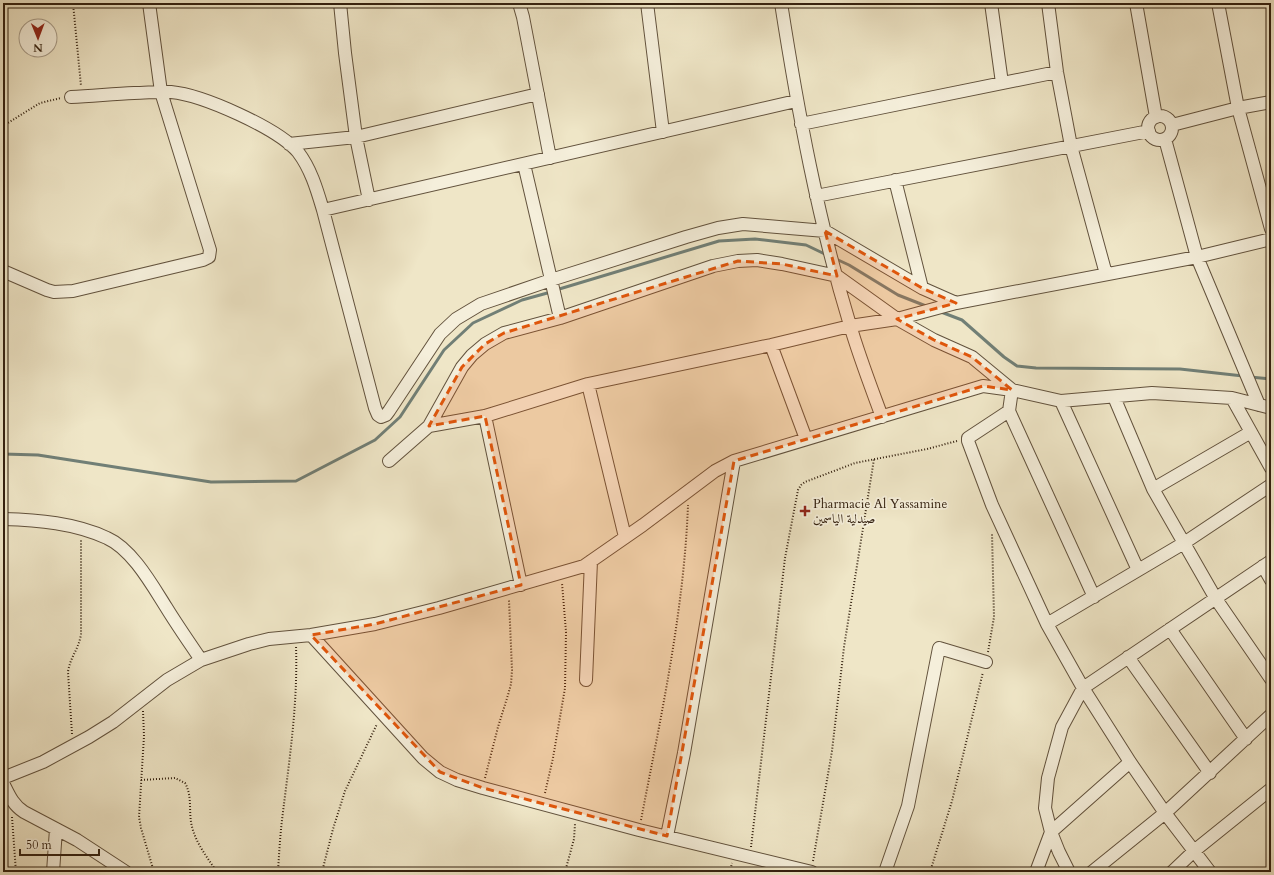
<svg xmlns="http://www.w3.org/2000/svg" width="1274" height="875" font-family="Cardo,Amiri,serif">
	<rect width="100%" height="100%" fill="#efe6c7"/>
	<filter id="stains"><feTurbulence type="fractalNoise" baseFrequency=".005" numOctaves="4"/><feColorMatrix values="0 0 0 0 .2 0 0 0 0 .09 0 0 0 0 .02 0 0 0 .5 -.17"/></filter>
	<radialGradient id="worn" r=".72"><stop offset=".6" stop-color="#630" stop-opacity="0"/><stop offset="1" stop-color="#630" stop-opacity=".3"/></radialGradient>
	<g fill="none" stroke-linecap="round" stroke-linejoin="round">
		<path stroke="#717f76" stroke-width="3" d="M836,259L849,265L898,295L926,306
			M556,290L719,241L755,239L806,245L827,255
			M941,312L962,320L1004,357L1017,366L1036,368L1180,369L1243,376
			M1250,377L1271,379
			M3,454L38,455L211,482L296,481L375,440L400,417L444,350L473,323L522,300L551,292"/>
		<defs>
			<path id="minor" d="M340,3L345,53L356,137L369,200
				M519,3L523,17L550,158
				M647,3L663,132
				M781,3C798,112 818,220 850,325C859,356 871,387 882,417
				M991,3L1002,83
				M1048,3L1057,72L1071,146L1106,274
				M1136,3L1156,117
				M1218,3L1238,108L1271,229
				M71,97C92,96 113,94 134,93C146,93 159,91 171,92C203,95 277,128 298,152C311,169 317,190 323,210L375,408L378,415L381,417L386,415L389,411L440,334L456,319L481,304L551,280L686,237L718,228L743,224L825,231L922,288L956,303
				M1148 128a12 12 0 1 1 24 0a12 12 0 1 1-24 0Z
				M801,124L1057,72
				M1172,125L1238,108L1271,102
				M1165,139L1197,257L1259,405
				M289,144L356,137L538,94
				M524,164L560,318
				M895,180L922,288
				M816,196L1149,131
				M323,210L796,101
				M3,271L47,290L54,292L73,291L203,260L209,257L210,250L161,92L149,3
				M771,345L806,439
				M588,384L625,537
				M1012,390L1009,411L968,438V441L992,505L1047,624L1083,688L1130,762L1165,813L1210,872
				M1114,397L1153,489L1216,599L1271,679
				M1232,398L1271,468
				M1061,401L1138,570
				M1009,411L1094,597
				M485,416L521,585
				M429,426L485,416L588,384L771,345L850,326L897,319L956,303L1197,257L1271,239
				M389,461L429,426L462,367L472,355L485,344L504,333L560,318L713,266L738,261L757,260L782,264L837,276L897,319L934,340L972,357L1012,390
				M1153,489L1251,432
				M3,519C38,520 75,523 107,538C132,549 152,585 166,607C177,625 189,642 201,660
				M1263,566L1271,580
				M1047,624L1184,543L1271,485
				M1170,629L1246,739
				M311,635L423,758L440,772L457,780L483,788L639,830L812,872
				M1128,657L1210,773
				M586,680L591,561
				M3,778L43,762L89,737L113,722L167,680L201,660L249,644L269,639L311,635L375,624L439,608L584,566L643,525L715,471L734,461L983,386L1012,390L1061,401L1152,393L1232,398L1271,408
				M3,783C9,795 13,805 24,812L77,840L126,872
				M667,836L684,753L734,461
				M53,872L56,829
				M885,872L908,806L939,648L986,662
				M1036,872L1051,832L1130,762
				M1069,872L1059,852L1051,832L1045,808L1048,778L1062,727L1083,688L1271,561
				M1092,872L1165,813L1271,715
				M1172,872L1194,851L1271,789"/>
		</defs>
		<use href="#minor" stroke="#62523d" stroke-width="14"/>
		<path stroke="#33200f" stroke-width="2" stroke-dasharray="1 2" stroke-linecap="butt" d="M73,3L81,86
			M3,126L40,103L61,98
			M988,652L994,617L992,533
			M143,711L144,736L139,817L141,828L154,872
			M72,734L68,672C70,657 79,649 81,634V540
			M485,778L498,727L508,695L511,684L512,670L509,600
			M141,780L175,778L185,783C192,795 189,809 191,822C194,841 207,857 217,872
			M545,793L553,758L565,688L566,632L562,583
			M12,817L16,872
			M641,820C661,716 684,611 688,505
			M751,847L785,558L798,490L801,485L805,482L855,463L927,449L957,441
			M813,861L832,751L844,647L874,459
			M278,872C279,855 280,837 282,820C289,762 298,705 296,646
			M322,872L333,829L345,791L377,724
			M565,872L574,839L575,824
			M730,872L732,863
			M930,872L952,801L983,672"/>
		<use href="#minor" stroke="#f5efdb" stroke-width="12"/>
	</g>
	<path fill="#df560c" fill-opacity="0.2" stroke="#df560c" stroke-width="3" stroke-dasharray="8 5" stroke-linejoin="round" d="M825,231L922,288L956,303L897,319L934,340L972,357L1012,390L983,386L734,461L667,836L483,788L440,772L311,635L375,624L521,585L485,416L429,426L462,367L485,344L504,333L738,261L782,264L837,276Z"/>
	<path fill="#8f2418" stroke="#f5efdb" stroke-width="1.5" d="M803 505h4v4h4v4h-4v4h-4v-4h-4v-4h4z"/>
	<g text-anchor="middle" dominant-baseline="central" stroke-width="3.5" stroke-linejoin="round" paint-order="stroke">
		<g font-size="13" fill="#33200f" stroke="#f5efdb" text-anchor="start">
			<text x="813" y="504">Pharmacie Al Yassamine<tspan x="813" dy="15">صيدلية الياسمين</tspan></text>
		</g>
	</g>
	<rect width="1274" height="875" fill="none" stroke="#efe6c7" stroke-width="16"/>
	<rect x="4" y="4" width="1266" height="867" fill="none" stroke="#33200f" stroke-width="2"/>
	<rect x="8" y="8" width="1258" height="859" fill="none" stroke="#33200f"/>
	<g transform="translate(38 38) rotate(179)"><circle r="19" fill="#f5efdb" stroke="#a79c89"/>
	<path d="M0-3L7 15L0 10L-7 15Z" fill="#8f2418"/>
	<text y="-6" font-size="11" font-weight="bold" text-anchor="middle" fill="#33200f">N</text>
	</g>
	<path d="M20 849v6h79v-6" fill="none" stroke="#33200f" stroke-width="2"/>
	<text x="26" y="849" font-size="12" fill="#33200f" stroke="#f5efdb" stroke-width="3" paint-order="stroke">50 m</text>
	<rect width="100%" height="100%" filter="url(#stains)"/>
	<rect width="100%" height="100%" fill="url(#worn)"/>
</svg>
